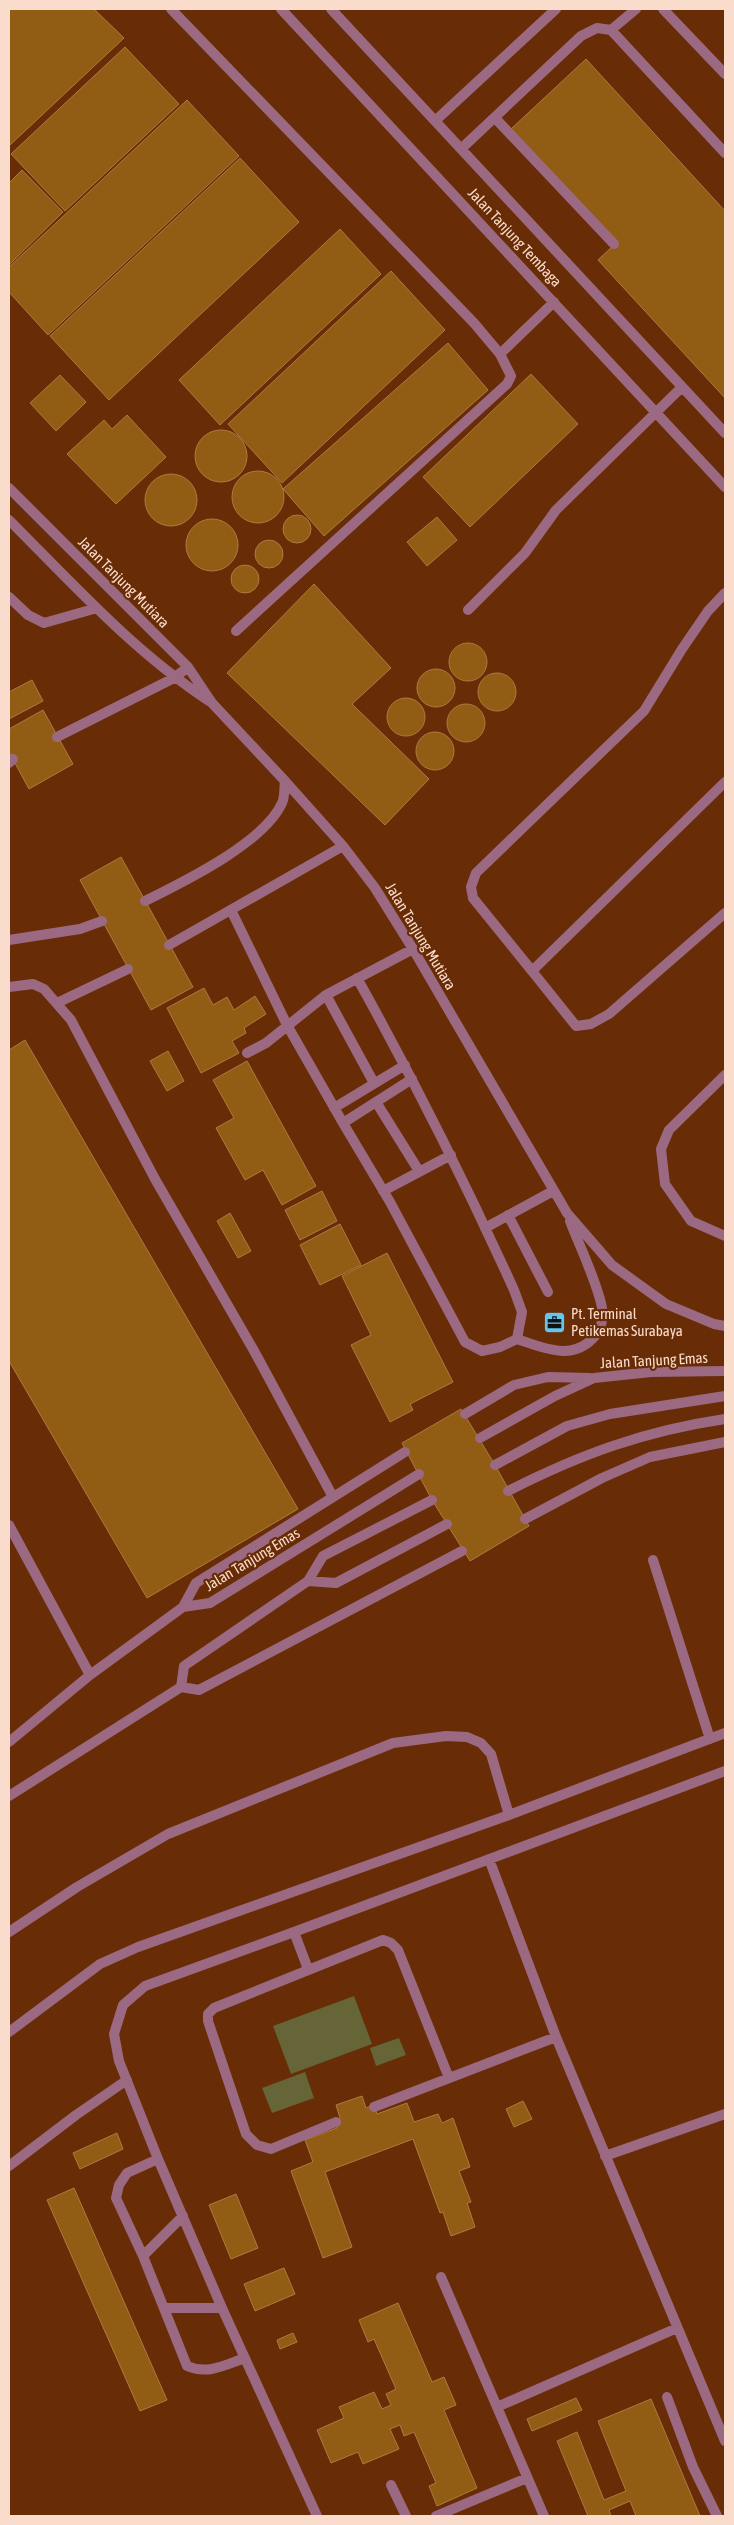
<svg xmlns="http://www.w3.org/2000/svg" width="734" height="2525" font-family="'Asap Condensed',sans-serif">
	<rect width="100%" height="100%" fill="#682d06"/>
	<path fill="#656537" d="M354,1996L372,2044L291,2074L273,2026Z
		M399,2038L406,2055L376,2066L370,2048Z
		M305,2072L314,2098L272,2113L262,2088Z"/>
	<path fill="#915c13" stroke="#ad7b42" d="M9,9H94L124,38L9,146Z
		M125,47L179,104L65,211L11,154Z
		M586,59L725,211V398L598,260L616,243L511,129Z
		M187,100L239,156L48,335L9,292V267Z
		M240,158L299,222L109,400L50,336Z
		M22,170L63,212L9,265V183Z
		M340,229L381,274L220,425L179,380Z
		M391,271L445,330L282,483L228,424Z
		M448,343L488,390L324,536L283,489Z
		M531,374L578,424L470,527L423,477Z
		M60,375L86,402L56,431L30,403Z
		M127,415L166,457L116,504L67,454L104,420L112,429Z
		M195 456a26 26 0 1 1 52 0a26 26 0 1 1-52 0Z
		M232 497a26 26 0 1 1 52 0a26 26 0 1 1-52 0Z
		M145 500a26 26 0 1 1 52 0a26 26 0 1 1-52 0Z
		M283 529a14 14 0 1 1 28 0a14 14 0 1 1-28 0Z
		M437,517L457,540L427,566L407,542Z
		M186 545a26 26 0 1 1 52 0a26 26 0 1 1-52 0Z
		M255 554a14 14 0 1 1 28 0a14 14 0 1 1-28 0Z
		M231 579a14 14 0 1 1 28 0a14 14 0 1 1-28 0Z
		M314,584L391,668L352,704L429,779L385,825L227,673Z
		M449 662a19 19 0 1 1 38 0a19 19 0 1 1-38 0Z
		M417 688a19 19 0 1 1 38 0a19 19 0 1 1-38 0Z
		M478 692a19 19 0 1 1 38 0a19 19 0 1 1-38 0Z
		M32,680L43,701L9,719V692Z
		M387 717a19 19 0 1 1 38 0a19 19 0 1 1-38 0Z
		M447 723a19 19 0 1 1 38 0a19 19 0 1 1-38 0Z
		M43,710L73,764L29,789L9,752V729Z
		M416 751a19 19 0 1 1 38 0a19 19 0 1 1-38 0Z
		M121,857L193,987L151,1010L80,880Z
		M204,988L213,1005L227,997L234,1010L255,996L266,1014L244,1028L246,1033L232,1041L239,1053L201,1073L167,1008Z
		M25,1040L298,1509L147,1598L9,1361V1050Z
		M168,1051L184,1081L167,1091L150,1061Z
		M247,1061L316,1186L282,1205L263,1170L245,1180L216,1128L234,1118L213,1080Z
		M322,1191L337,1221L300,1240L285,1210Z
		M230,1213L251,1251L238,1258L217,1221Z
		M340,1224L361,1265L320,1285L300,1245Z
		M387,1253L453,1382L410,1404L413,1410L390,1422L351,1345L371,1335L342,1276Z
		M461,1409L495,1465L529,1526L470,1561L432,1500L402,1443Z
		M362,2096L366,2108L374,2105L377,2114L407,2103L414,2122L438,2114L442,2123L453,2118L470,2167L459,2171L471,2202L467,2203L475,2227L451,2236L443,2212L440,2213L413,2139L325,2172L352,2247L323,2258L291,2171L313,2162L305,2140L337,2128L334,2120L340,2118L336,2105Z
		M523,2101L532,2119L514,2127L506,2109Z
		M117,2133L123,2149L80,2169L73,2153Z
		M74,2188L167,2400L140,2411L47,2200Z
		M236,2194L258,2248L231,2259L209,2205Z
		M284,2268L295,2294L255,2311L244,2284Z
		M398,2303L432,2382L444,2377L456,2405L444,2410L477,2488L437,2506L429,2486L436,2483L414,2432L404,2436L400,2425L390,2429L399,2449L363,2464L358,2452L331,2463L317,2430L344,2418L339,2407L374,2392L382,2409L391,2405L386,2394L396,2389L374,2339L368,2342L359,2320Z
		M293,2333L297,2342L280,2349L277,2340Z
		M576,2398L582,2410L532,2431L527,2419Z
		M651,2399L700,2516H636L630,2501L609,2510L611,2516H588L557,2441L577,2432L604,2500L626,2491L598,2421Z"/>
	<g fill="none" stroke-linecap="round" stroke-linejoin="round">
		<path stroke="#9c6983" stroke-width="10" d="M171,9L474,323L500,354L511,376L507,384L236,631
			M281,9L725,487
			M331,9L725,433
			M663,9L725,74
			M611,30L636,9
			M495,118L614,244
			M435,121L556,9
			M461,149L581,36L597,28L611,30L725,153
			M500,354L554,302
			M9,488L188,667L212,703L285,781L343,846L375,888L413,949L567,1213L612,1265L666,1304L714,1324L725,1326
			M9,520C72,583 134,652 209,701
			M9,597L28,615L44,623L97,608
			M468,610L525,553L556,510L682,387
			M57,737L174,678L188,667
			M9,763L13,759
			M725,782L532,971L576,1026L591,1024L609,1014L725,913
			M145,901C183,882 264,843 282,803C285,797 284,787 285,781
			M231,910L287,1025L343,1123
			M9,940L80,929L102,921
			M169,945L343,846
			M532,971L473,898L471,887L476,873L644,711L682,649L708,611L725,593
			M357,978C414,1080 466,1184 514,1290L522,1312L517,1339L500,1347L482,1351L465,1342L390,1202L343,1123L412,1079
			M9,987L33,984L44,989L71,1020L155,1179L253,1349L333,1497
			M326,995L374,1083
			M57,1003L128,969
			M247,1053L266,1043L326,995L413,949
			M725,1075L669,1130L661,1149L665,1184L691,1221L725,1236
			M376,1102L419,1171
			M334,1108L405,1065
			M383,1191L451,1155
			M508,1215L548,1292
			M485,1228L553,1191
			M517,1339C544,1348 573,1362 595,1336C601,1329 604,1317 602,1308C598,1284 579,1245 570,1221
			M465,1414L514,1385L548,1377L590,1378
			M480,1438L555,1396L594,1378L651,1372L725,1371
			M495,1465L567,1426L610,1414L725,1396
			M508,1491C581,1454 644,1431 725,1419
			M525,1519L602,1478L650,1457L725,1442
			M9,1525L90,1675
			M653,1560L710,1739
			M308,1581L323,1556L432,1500
			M183,1607L196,1583L405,1452
			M181,1687L184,1666L308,1581L336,1583L447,1524
			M9,1742L90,1675L183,1607L210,1603L419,1474
			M9,1796L181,1687L199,1690L462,1551
			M489,1859L556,2037L725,2441
			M9,1932L77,1887L168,1834L393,1743L446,1736L467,1737L481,1743L491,1754L509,1815
			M294,1932L308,1969
			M9,2032L100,1964L138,1947L509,1815L725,1733
			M374,2107L556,2037
			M336,2122L271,2149L257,2145L246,2134L208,2021V2014L214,2008L383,1940L391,1943L398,1950L449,2078
			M605,2156L725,2114
			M158,2159L127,2173L119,2185L116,2198L143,2256L187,2366C208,2375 225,2365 245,2358
			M9,2166L76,2115L127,2080
			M143,2256L183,2216
			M441,2277L544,2516
			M164,2308H222
			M667,2397L693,2467L717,2516
			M497,2407L677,2328
			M391,2485L406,2516
			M317,2516L222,2308L158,2159L119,2061L114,2034L123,2005L145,1986L294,1932L725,1771
			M436,2516L527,2478"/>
	</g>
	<defs>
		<symbol id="office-square" viewBox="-11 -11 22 22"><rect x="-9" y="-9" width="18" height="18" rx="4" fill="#64c5ee" stroke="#682d06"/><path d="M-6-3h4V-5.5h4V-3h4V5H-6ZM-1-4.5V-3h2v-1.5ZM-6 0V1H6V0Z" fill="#111"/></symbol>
	</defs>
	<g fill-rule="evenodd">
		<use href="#office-square" x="542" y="1310" width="25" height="25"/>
	</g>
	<g text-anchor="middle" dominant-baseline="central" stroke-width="4.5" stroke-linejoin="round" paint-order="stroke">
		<g font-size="15" fill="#fadccd" stroke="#682d06">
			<text transform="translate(515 237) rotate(47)">Jalan Tanjung Tembaga</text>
			<text transform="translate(124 582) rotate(45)">Jalan Tanjung Mutiara</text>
			<text transform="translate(421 936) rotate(59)">Jalan Tanjung Mutiara</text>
			<text transform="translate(654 1360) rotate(-3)">Jalan Tanjung Emas</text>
			<text transform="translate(252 1559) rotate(-31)">Jalan Tanjung Emas</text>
		</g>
		<g font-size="15" fill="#fadccd" stroke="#682d06" text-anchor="start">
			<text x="571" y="1313">Pt. Terminal<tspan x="571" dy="17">Petikemas Surabaya</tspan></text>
		</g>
	</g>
	<rect width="734" height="2525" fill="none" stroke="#fadccd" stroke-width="20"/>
</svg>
